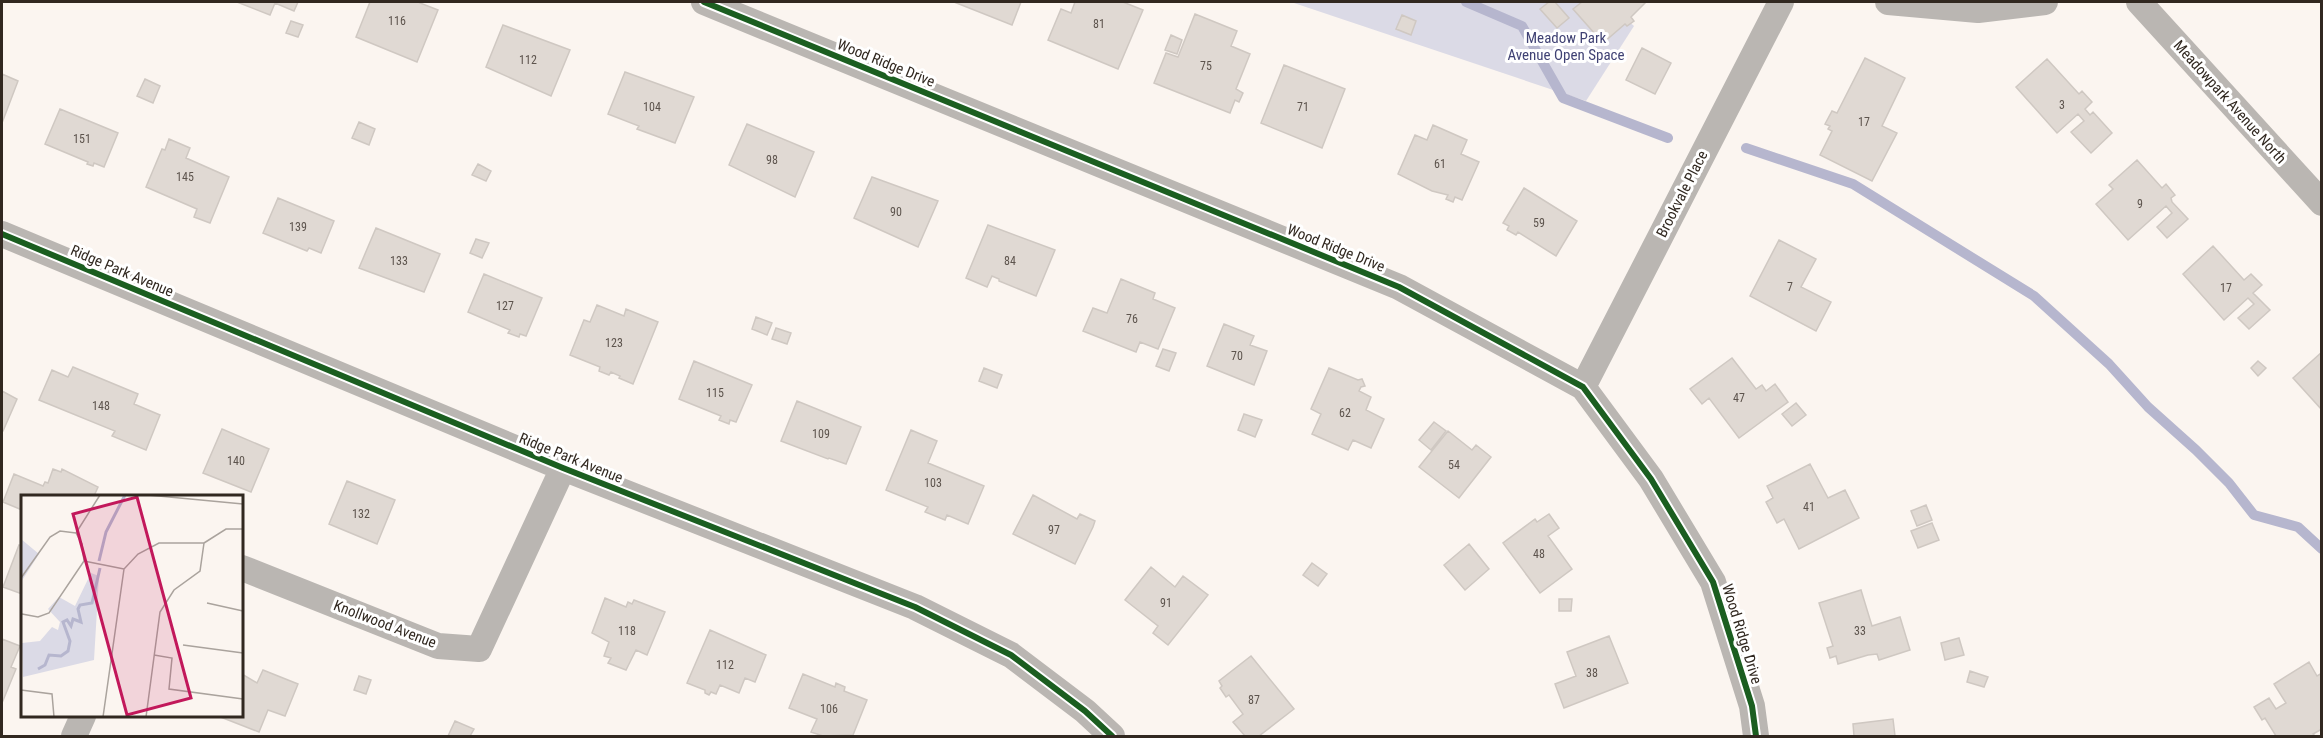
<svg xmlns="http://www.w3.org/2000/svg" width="2323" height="738" font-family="'Roboto Condensed',sans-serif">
	<rect width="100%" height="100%" fill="#fbf5f0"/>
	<path fill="#dbdae6" d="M1291,2H1607L1634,26L1586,101Z"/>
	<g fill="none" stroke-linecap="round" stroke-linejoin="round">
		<path stroke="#b6b6ce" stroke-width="10" d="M1466,2L1522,26L1563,98L1668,138
			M1746,148L1853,184L2034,296L2109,364L2148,407L2196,450L2229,483L2254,515L2298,527L2322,549"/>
	</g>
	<path fill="#e0d9d3" stroke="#cfc8c2" stroke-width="1.5" d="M237,2H298L294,11L275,3L270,15Z
		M370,2H421L420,3L438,10L417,62L356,37Z
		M954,2H1021L1012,25Z
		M1075,2H1123L1143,10L1118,69L1048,40L1061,9L1071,13Z
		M1549,2H1555L1569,18L1557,28L1540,9Z
		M1582,2H1646L1631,17L1634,21L1627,26L1625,24L1603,43L1573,9Z
		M1195,14L1237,31L1231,46L1250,54L1236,89L1243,93L1239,102L1235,100L1230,113L1154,83L1166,53L1178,57Z
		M1402,15L1416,21L1411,35L1396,29Z
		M291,21L303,25L298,37L286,33Z
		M503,25L570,50L551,96L486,67Z
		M1171,35L1182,40L1177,54L1165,50Z
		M1642,48L1671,63L1655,94L1626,80Z
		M1865,58L1905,78L1882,126L1897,133L1872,181L1820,155L1832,131L1828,129L1830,126L1825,124L1832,111L1837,113Z
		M2047,59L2079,94L2082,91L2092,102L2085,109L2090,115L2093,112L2112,133L2091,153L2071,132L2084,121L2078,114L2057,133L2016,87Z
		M1284,65L1345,89L1322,148L1261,123Z
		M625,72L694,97L675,143L637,129L639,126L608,114Z
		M2,74L18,81L2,123Z
		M145,79L160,86L153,103L137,96Z
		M60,109L118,133L104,167L94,163L93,166L87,164L88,162L45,144Z
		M359,122L375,129L369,145L352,138Z
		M747,124L814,152L795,197L729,165Z
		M1433,125L1467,140L1461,154L1479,162L1462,200L1455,197L1453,202L1446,199L1448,195L1432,191L1398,174L1415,135L1427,140Z
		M169,139L190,148L186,158L229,177L210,223L194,217L197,209L146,187L162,149L165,150Z
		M2137,160L2162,188L2166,184L2175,195L2171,198L2172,202L2188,219L2167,238L2157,227L2172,213L2166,206L2128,240L2096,204L2113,189L2109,185Z
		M478,164L491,171L486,181L472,175Z
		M872,177L938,201L918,247L854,218Z
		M1524,188L1577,221L1556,256L1518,232L1516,235L1507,230L1509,226L1503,223Z
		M278,198L334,221L321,253L309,248L307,251L263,233Z
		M988,225L1055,250L1036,296L999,281V279L992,276L987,287L966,278Z
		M376,228L440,254L424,292L359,268Z
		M476,239L489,243L482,258L470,253Z
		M1779,240L1816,259L1801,287L1831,302L1816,331L1750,296Z
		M2213,246L2244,280L2251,274L2262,285L2253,293L2270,310L2249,329L2238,318L2254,304L2248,298L2224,320L2183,274Z
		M484,274L542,298L526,336L520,334L519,337L508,333L510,330L468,312Z
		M1121,279L1155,293L1153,299L1175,308L1158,349L1140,342L1136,352L1083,331L1093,308L1107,313Z
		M597,305L624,316L626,309L658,322L633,384L619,378L620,376L611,372L609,375L599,371L600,367L570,355L584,320L590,322Z
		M756,317L772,323L767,335L752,329Z
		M1224,324L1254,336L1250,345L1267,351L1254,385L1207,366Z
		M776,328L791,333L787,344L772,339Z
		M1163,349L1176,353L1169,371L1156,366Z
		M2322,352V410L2293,378Z
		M1732,358L1756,389L1762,385L1766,391L1775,384L1788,402L1739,438L1709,398L1702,404L1690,389Z
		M694,361L752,385L736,422L730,420L729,424L719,420L721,416L679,399Z
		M2258,361L2266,368L2258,376L2251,368Z
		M73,367L138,394L134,404L160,415L146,450L112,436L115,431L39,400L52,370L68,377Z
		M984,368L1002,375L997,388L979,381Z
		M1329,368L1358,380L1362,379L1365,386L1361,387L1359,391L1371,397L1366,410L1384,419L1371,448L1353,440L1348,450L1312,434L1321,414L1311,409Z
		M2,391L17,399L3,431H2Z
		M797,401L861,427L846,464L829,458L828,459L781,441Z
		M1796,403L1806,415L1792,426L1782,414Z
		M1244,414L1262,420L1255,437L1238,430Z
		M1434,422L1446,431L1431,450L1419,440Z
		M222,429L269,449L251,492L203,473Z
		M911,430L937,441L928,463L984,486L968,524L947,515L945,520L925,512L928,507L886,490Z
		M1448,431L1472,450L1476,445L1491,457L1459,498L1419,467Z
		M1810,464L1828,498L1845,490L1859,518L1799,549L1784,519L1777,523L1766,502L1773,498L1767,486Z
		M53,469L61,472L62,469L98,487L94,496H22V510L3,502L14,474L43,486L45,482L48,483Z
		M347,481L395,500L377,544L329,524Z
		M1033,495L1077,519L1080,514L1095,521L1093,527L1075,564L1013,534Z
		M1926,505L1932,520L1917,526L1911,511Z
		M1549,514L1559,528L1548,536L1572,569L1540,593L1503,543L1535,519L1537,522Z
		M1932,523L1939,540L1918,548L1911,531Z
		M1469,544L1489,569L1465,590L1444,565Z
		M19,545L22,546V594L3,587Z
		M1312,563L1327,574L1318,586L1303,575Z
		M1151,567L1175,587L1183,576L1208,595L1168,645L1153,633L1158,626L1125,600Z
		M1861,590L1872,626L1900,617L1910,650L1879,660L1877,654L1868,655L1838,664L1836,656L1830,658L1827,648L1833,646L1819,603Z
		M605,598L626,607L628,602L632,604L634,600L665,612L647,655L636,650L626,670L608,663L611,658L604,656L609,642L592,633Z
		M1559,599H1572L1571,611H1559Z
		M710,630L766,655L755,682L745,678L739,693L720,685L716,694L711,692L709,695L705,693V690L687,683Z
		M1609,636L1628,683L1564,708L1555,684L1576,676L1567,652Z
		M1959,638L1964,655L1945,660L1941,643Z
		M2,639L20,646L11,667L16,669L2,703Z
		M1251,656L1294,709L1259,736H1245L1233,722L1243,714L1229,695L1226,697L1220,688L1222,686L1219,681Z
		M2309,662L2317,676L2322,673V729L2313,734L2315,736H2276L2265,718L2262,720L2254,707L2269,698L2276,709L2286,703L2274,684Z
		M263,670L298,684L285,716L268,710L259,732L218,716H242V674L257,683Z
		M1970,671L1988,677L1984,687L1967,682Z
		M803,674L835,687L836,683L845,687L844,691L867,700L853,735L823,736L811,732L817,719L789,708Z
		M359,676L371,680L366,694L354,690Z
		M1893,719L1895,736H1854L1853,724Z
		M455,721L474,729L470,736H448Z"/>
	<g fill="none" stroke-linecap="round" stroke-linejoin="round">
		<path stroke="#bab6b2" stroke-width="26" d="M704,2L1399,287L1583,387L1651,479L1713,582L1752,706L1756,736
			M1888,2L1978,10L2045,2
			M2139,2L2322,203
			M2,234L563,468L915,607L1011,655L1085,711L1112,736
			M1583,387L1781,2
			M242,568L438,646L479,649L563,468
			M74,736L83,716"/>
		<defs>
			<path id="cycleway" d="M704,2L1399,287L1583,387L1651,479L1713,582L1752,706L1756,736
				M2,234L563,468L915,607L1011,655L1085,711L1112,736"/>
		</defs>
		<use href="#cycleway" stroke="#fff" stroke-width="10"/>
		<use href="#cycleway" stroke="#1b5e20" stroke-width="6"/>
	</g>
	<g text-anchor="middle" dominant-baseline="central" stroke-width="6" stroke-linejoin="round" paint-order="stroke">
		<g font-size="12" fill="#5d544d">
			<text x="397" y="21">116</text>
			<text x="1099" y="24">81</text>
			<text x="528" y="60">112</text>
			<text x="1206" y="66">75</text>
			<text x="2062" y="105">3</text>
			<text x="652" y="107">104</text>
			<text x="1303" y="107">71</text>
			<text x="1864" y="122">17</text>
			<text x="82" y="139">151</text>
			<text x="772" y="160">98</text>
			<text x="1440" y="164">61</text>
			<text x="185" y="177">145</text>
			<text x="2140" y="204">9</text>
			<text x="896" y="212">90</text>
			<text x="1539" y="223">59</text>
			<text x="298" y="227">139</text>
			<text x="399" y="261">133</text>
			<text x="1010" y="261">84</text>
			<text x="1790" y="287">7</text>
			<text x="2226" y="288">17</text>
			<text x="505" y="306">127</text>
			<text x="1132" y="319">76</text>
			<text x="614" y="343">123</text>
			<text x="1237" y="356">70</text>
			<text x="715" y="393">115</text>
			<text x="1739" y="398">47</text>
			<text x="101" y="406">148</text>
			<text x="1345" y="413">62</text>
			<text x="821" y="434">109</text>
			<text x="236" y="461">140</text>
			<text x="1454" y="465">54</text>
			<text x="933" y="483">103</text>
			<text x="1809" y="507">41</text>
			<text x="361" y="514">132</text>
			<text x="1054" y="530">97</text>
			<text x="1539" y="554">48</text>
			<text x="1166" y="603">91</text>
			<text x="627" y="631">118</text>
			<text x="1860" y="631">33</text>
			<text x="725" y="665">112</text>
			<text x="1592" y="673">38</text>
			<text x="1254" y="700">87</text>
			<text x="829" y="709">106</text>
		</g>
		<g font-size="15" fill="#404274" stroke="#fff">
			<text x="1566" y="38">Meadow Park<tspan x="1566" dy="17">Avenue Open Space</tspan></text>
		</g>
		<g font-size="15" fill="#312820" stroke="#fff">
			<text transform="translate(886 63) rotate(22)">Wood Ridge Drive</text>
			<text transform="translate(2230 102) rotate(48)">Meadowpark Avenue North</text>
			<text transform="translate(1682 194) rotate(-63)">Brookvale Place</text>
			<text transform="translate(1336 248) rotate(22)">Wood Ridge Drive</text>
			<text transform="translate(122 271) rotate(23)">Ridge Park Avenue</text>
			<text transform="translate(571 458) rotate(22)">Ridge Park Avenue</text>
			<text transform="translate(385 624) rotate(21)">Knollwood Avenue</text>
			<text transform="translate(1742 634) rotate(73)">Wood Ridge Drive</text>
		</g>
	</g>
	<g transform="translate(21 495)">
		<rect width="222" height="222" fill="#fbf5f0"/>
		<path d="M0,44L18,59L0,87ZM70,78L78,81L73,165L2,182L1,148L19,146L31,132L37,135L39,127L27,114L38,102L54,111Z" fill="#dbdae6"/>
		<path fill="none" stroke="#b6b6ce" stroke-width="3" d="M78,66L85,37L104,0M17,174L24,170L28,160L40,161L47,156L49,146L42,127L46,125L50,131L52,124L60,127L57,114L59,110L71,108L79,73"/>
		<path fill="none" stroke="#aaa39d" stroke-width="1.5" d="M127,0L222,9M55,38L79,0M183,48L205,34H222M63,66L103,74M0,83L29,42L39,36L55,38M186,108L222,116M1,119L17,122L28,118L63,66L61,49L55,38M162,150L222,158M133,160L151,163L148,194L222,204M0,195L31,199L33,222M82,222L103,74L117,59L138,48H183M125,222L139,117L153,95L179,76L183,48"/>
		<path fill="#c2185b" fill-opacity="0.15" stroke="#c2185b" stroke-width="3" d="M116,2L170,203L106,220L52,19Z"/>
		<rect width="222" height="222" fill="none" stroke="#312820" stroke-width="3"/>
	</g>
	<rect width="2323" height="738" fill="none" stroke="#312820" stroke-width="6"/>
</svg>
